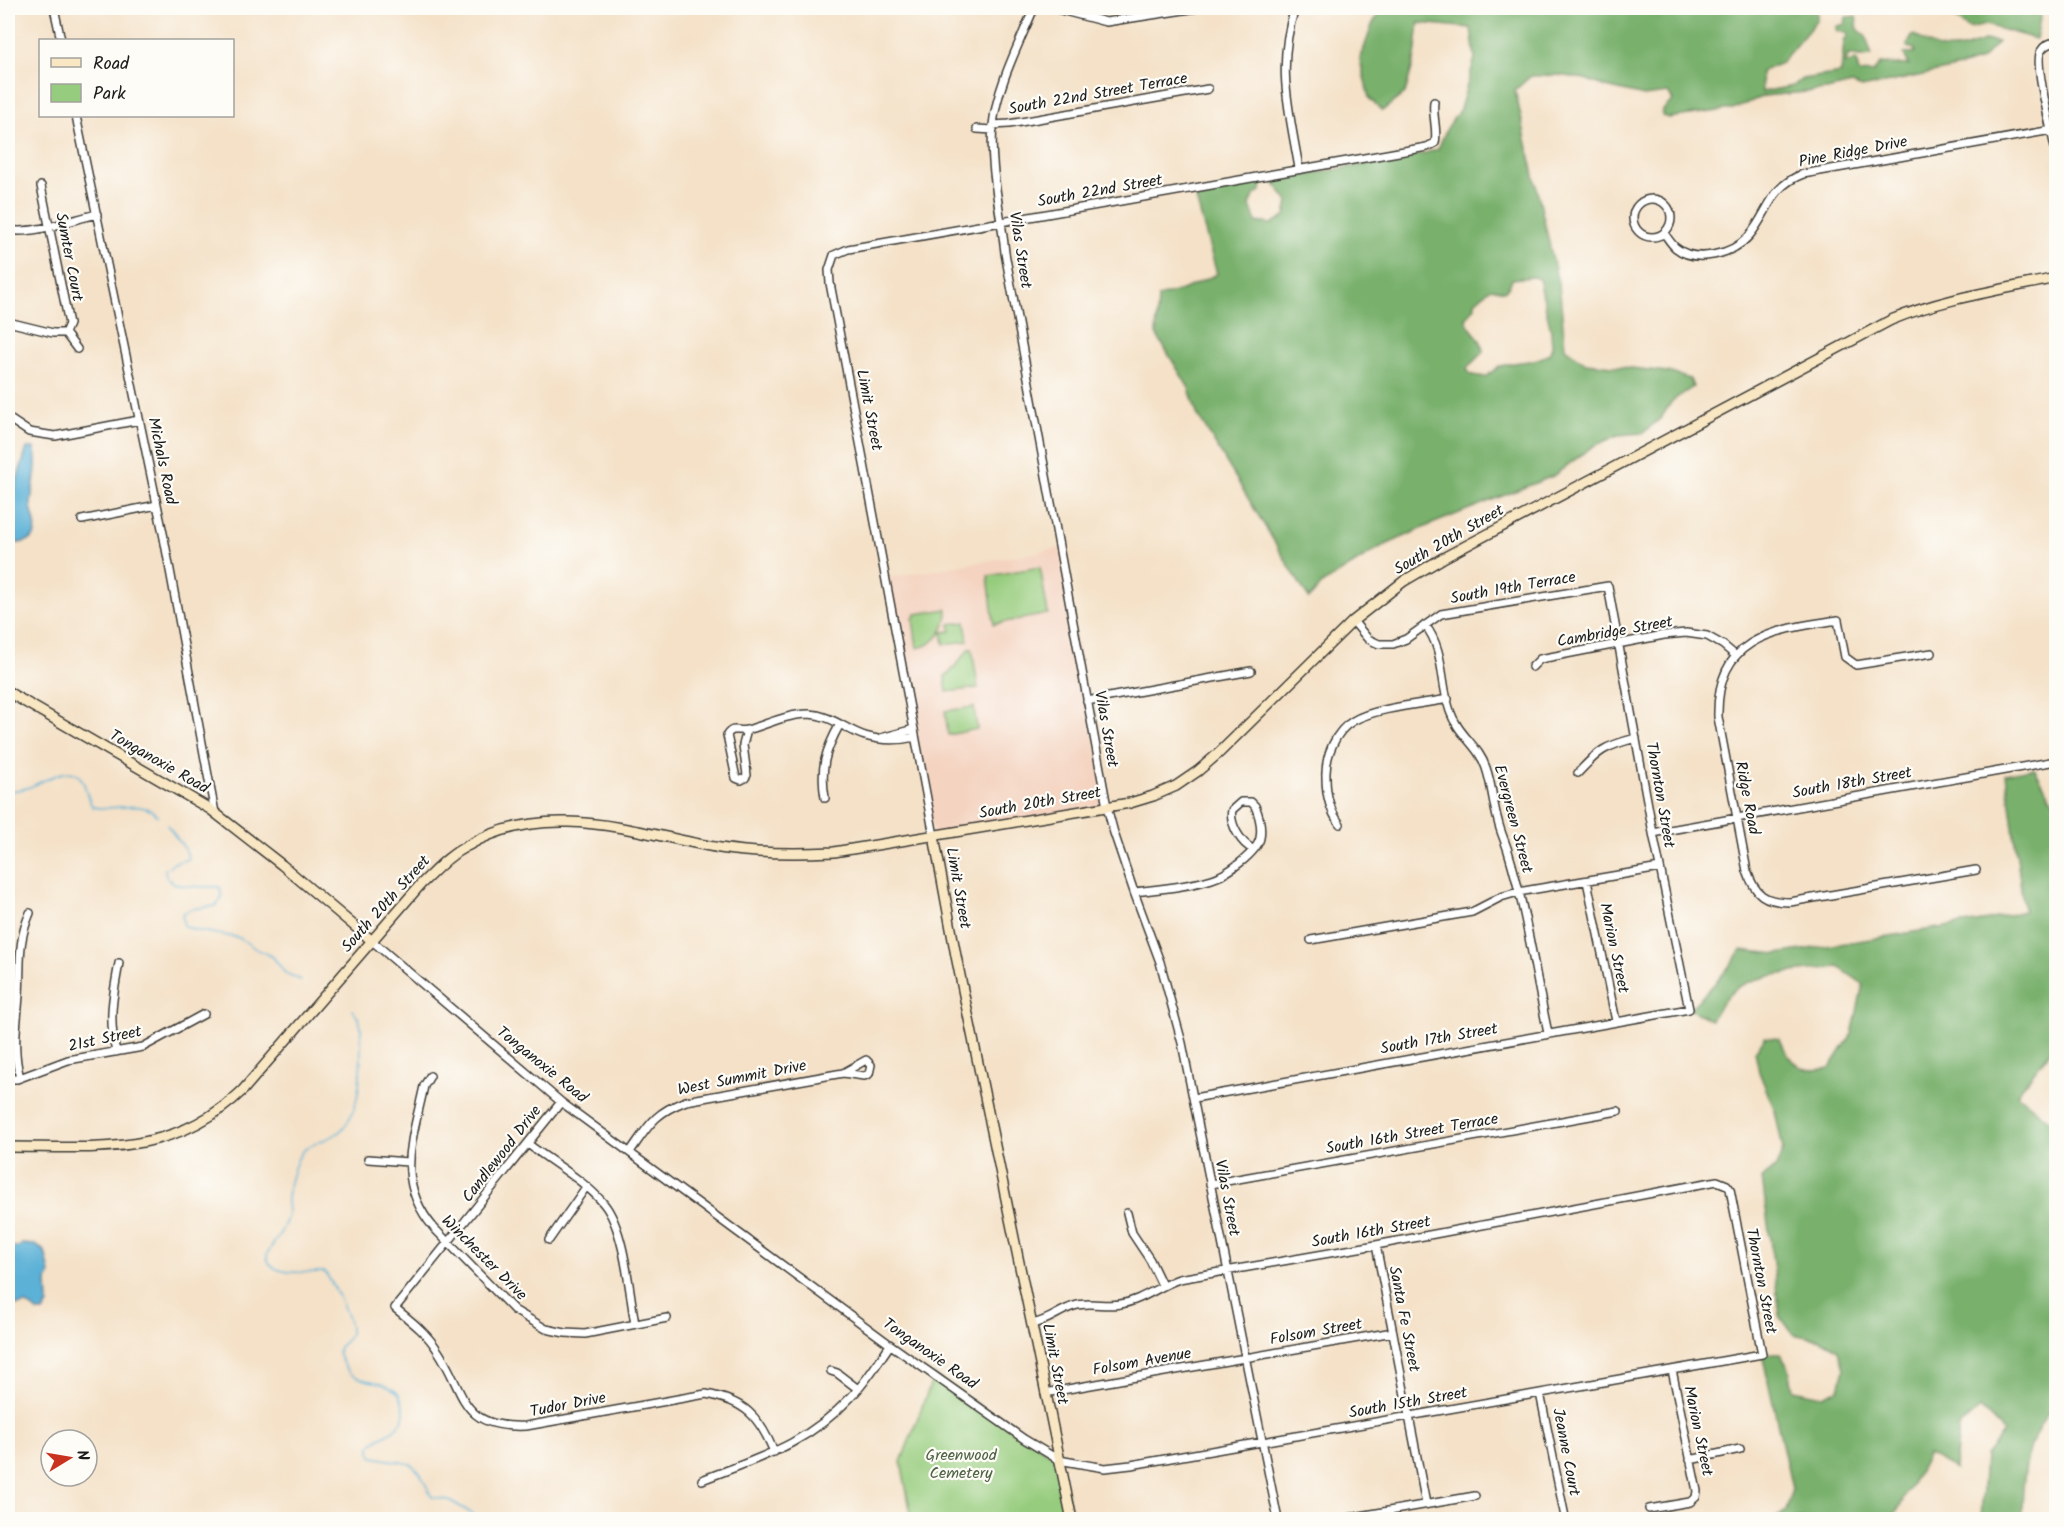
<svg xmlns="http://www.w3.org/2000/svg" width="2064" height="1527" font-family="Kalam,sans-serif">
	<rect width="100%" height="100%" fill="#fdfcf7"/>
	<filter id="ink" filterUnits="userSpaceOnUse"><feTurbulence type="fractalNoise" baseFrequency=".0167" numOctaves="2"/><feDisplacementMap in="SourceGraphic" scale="12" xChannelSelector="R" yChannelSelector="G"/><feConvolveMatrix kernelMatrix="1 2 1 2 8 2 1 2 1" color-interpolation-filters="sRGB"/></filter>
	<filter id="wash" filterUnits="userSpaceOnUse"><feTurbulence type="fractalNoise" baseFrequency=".008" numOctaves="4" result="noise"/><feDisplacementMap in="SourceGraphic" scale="24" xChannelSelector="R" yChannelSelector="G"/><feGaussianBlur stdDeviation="1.35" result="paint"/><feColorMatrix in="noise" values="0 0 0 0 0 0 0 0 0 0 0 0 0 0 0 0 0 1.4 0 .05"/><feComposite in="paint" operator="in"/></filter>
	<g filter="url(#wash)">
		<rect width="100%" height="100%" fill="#f4e1c7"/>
		<path fill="#f4d3c0" d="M1061,548L1107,807L934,836L886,578Z"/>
		<path fill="#96cc7d" stroke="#59744c" stroke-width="1.5" d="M1040,567L1048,614L994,624L988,576Z
			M947,609C948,628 936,645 917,648L913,619L916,614Z
			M965,622L968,641L944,644L942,632L951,631L950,624Z
			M972,648L978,688L947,692L945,676L948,675L969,649Z
			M974,707L977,729L948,735L945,711Z
			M934,1375L1059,1460L1072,1519H912L901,1462Z"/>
		<path fill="#78b06c" stroke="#4a6644" stroke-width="1.5" fill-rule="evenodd" d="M1382,8H1817V20L1781,63L1761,72L1762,92L1793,86L1802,79L1841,73L1844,42L1848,34L1836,30L1837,26L1845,24L1846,17L1856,16L1858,29L1866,37L1872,56L1860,57L1848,55L1846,64L1856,60L1859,73L1873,72L1880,64L1909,65L1904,54L1915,52V49L1907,47L1911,37L1915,35C1934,49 1946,53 1970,46C1981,42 1986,39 1998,42L1981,60L1960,67L1862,88L1852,84L1827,90L1764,96L1733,109L1668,118L1662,116L1663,110L1673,100L1668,93L1644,96L1606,87L1585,79L1558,75L1531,76L1515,90L1560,292L1565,348L1586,363L1668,372L1690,379L1693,387L1672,401L1661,418L1643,433L1618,435L1592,447L1553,476L1432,524L1379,548L1323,583L1309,599L1197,414L1189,388L1156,334L1158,297L1185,289L1217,274L1196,199L1234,189L1240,183L1256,180L1262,184L1261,191L1255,194L1250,205L1256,222L1271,224L1285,216L1288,202L1273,181L1422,154L1438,149L1446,130L1460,109L1475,58L1471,28L1419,23L1415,57L1405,93L1382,111L1369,98L1360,60L1372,25ZM1533,277L1539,279L1551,331L1552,347L1549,354C1525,368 1508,355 1486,377L1472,375L1469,373L1467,368L1483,352C1483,336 1469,332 1466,319L1475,307V302L1491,288L1504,291L1509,287L1512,279Z
			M1943,8H2042L2036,39L1986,25L1969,29L1944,10Z
			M2034,768L2056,806V1044L2017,1094L2056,1126V1403C2026,1436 2022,1476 2022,1519H1981L1985,1455L2004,1432L1980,1408L1959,1427L1955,1469L1928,1454L1893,1519H1775L1786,1511L1792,1489L1762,1354H1780L1789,1368L1793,1390L1823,1396L1839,1389L1844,1369L1839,1350L1821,1340L1793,1334L1780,1316L1762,1178L1776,1167L1783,1149L1775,1111L1759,1072L1755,1052L1765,1037L1780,1039C1791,1066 1801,1074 1830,1068L1852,1034L1863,984L1838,967C1807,971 1772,972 1742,985C1728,992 1719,1007 1711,1020L1689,1009C1709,991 1726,973 1741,950L1777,954L1988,920L2024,911L2006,774Z"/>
		<path fill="#5bb1d7" stroke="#3c667a" stroke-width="1.5" d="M27,448H34C40,465 32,486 31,504C31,514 39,526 34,536C29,543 16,543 8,544V508Z
			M22,1244L35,1245L45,1251L50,1273L47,1282L48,1304L43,1312H37L27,1304L8,1306V1247H19Z"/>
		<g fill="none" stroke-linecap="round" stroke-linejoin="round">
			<path stroke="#5bb1d7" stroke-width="1.5" d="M8,791C14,790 21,790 27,788C40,784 69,763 80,777C87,786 86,798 93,807C113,812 143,798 158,816
				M167,825L185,849L189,859L174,863L165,869C165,893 204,885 220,887L222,898L215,906L191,909L182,914L184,926L195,930L240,938L256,949L273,957L285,973L301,980
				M352,1010L359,1019L361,1028C360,1059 365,1111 338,1133C328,1140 308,1144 302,1152C295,1160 287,1190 287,1200C287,1207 289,1212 287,1218C283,1232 274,1242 267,1254C266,1279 309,1271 325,1272C333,1284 355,1324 349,1336C347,1341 343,1343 339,1347C337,1353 340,1358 343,1364C354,1386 382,1377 398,1393C401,1396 402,1401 403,1406C412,1438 356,1435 373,1457L411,1464L420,1473L432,1497L449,1500L483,1520"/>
		</g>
	</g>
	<g filter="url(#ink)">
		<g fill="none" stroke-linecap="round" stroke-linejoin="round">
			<defs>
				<path id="street" d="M54,8L61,40
					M1034,8C1019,44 997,86 993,125C989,167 1001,211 1005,253L1107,807L1114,833L1134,892L1160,962L1182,1043L1278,1520
					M1053,8L1106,22L1197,8
					M1295,8C1276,66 1289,109 1299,168
					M2056,42C2050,43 2044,45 2041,51C2033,63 2053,135 2056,153
					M76,116L164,538L215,813
					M993,125L1009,124L1208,89
					M977,129L993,130
					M41,186L69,324L65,333
					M1633 218a19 19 0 1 1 38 0a19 19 0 1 1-38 0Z
					M8,230C33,235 71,220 97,214
					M1664,233C1667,237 1671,244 1676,248C1696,264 1733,254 1749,236C1770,211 1769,187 1803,174L2052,130
					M8,322L53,333H65L77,349
					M8,418L29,432L55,436L139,420
					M82,520L157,505
					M1425,625C1445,650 1440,682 1450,711C1458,735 1479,746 1486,768C1492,785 1493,804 1498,821C1500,831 1505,841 1508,851C1526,910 1535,973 1548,1033
					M1932,653L1856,665L1845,657L1838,620C1774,630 1716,636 1718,717L1747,871C1755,895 1765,902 1790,902L1976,870
					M1532,667L1540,659L1664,635L1686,633L1707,636L1723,645L1736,656
					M1087,701L1251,671
					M747,730L743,745L747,775L745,778L741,780L736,778L727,735C733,726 738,732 747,730C768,724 787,714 809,714C831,715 846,730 865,736C882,741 898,741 915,737
					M881,738L914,729
					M1578,773C1599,750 1605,746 1636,738
					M825,798C820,768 825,751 840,724
					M1340,824C1329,810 1326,795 1326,777C1325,757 1335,731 1353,721C1375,708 1421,704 1448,699
					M1653,833L2056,761
					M934,836L830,283L829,270L834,255L848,249L1427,147L1435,143C1438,129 1432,116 1434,102
					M1587,881L1616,1021
					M1134,892C1159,889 1187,887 1212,879C1226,875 1257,853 1260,838C1262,827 1259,815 1255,806L1251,802H1241L1232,810C1229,823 1241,844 1253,849
					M371,940L561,1102L888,1343L1024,1439L1059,1460L1070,1462L1105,1468L1131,1465L1762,1354L1730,1189L1727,1185L1717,1181L1376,1245L1179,1279C1159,1286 1141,1301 1120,1304C1105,1307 1089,1301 1074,1306C1058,1311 1051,1320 1032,1324
					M1311,940L1472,912L1501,897L1518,892L1660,868
					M116,1052C108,1018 113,997 119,963
					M430,1076L424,1086C413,1139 394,1181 434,1228L514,1310L546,1329L565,1333L585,1334L667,1318
					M20,1078C12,1047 17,1026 19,995C21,964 17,943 30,913
					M8,1079H17L68,1060L143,1047L204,1014
					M1194,1098L1689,1009L1653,833L1608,586L1441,614L1406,639L1393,644H1379L1368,639L1353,621
					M561,1102L395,1308C411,1321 427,1333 438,1351C466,1393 459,1429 526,1426L706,1394C745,1401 759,1416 774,1452
					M528,1144C553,1163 584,1180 604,1204C625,1230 629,1291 635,1324
					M630,1152C649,1125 654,1113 686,1101L843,1073L864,1076L869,1074L871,1065L866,1060L843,1073
					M368,1159L408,1162
					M1210,1184L1618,1111
					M1127,1213L1132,1233L1150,1260L1162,1285
					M549,1240L586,1187
					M1376,1245L1426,1504
					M831,1371L837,1373L858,1389
					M1045,1393L1393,1332
					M1540,1393L1565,1517
					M1690,1460L1740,1449
					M702,1480C761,1457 806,1445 851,1397C866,1382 878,1362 890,1345
					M1649,1509L1690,1502L1696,1497L1697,1491L1672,1370
					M1337,1520L1475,1496"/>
				<path id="secondary" d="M8,692L210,809L282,865L371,940
					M934,836L956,956L1072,1520
					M8,1147C96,1147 173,1158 243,1090L421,884C436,870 449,855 467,846C548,799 635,833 720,848C758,854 795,854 834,852L1130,803L1153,796L1176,786L1198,771L1220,752L1353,621L1404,581L1443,558L1891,320C1944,298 2001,290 2056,278"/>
			</defs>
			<use href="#street" stroke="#3c3a36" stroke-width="10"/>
			<use href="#secondary" stroke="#3c3a36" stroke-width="12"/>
			<use href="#street" stroke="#fff" stroke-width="7"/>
			<use href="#secondary" stroke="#f9e7c3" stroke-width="9"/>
		</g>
	</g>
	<g text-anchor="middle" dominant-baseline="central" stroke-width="4.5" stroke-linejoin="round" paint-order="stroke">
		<g font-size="16" fill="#1c1c1c" stroke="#fdfcf7">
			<text transform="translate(1098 94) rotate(-10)">South 22nd Street Terrace</text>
			<text transform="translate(1853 152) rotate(-11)">Pine Ridge Drive</text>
			<text transform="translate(1100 191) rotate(-10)">South 22nd Street</text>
			<text transform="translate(1020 250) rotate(81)">Vilas Street</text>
			<text transform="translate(69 257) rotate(79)">Sumter Court</text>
			<text transform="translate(869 410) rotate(79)">Limit Street</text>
			<text transform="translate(162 461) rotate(78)">Michals Road</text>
			<text transform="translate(1449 540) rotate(-30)">South 20th Street</text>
			<text transform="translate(1513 588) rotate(-10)">South 19th Terrace</text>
			<text transform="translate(1615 632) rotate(-10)">Cambridge Street</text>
			<text transform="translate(1106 729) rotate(80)">Vilas Street</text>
			<text transform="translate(159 762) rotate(30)">Tonganoxie Road</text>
			<text transform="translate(1852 783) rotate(-10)">South 18th Street</text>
			<text transform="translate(1660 795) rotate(80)">Thornton Street</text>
			<text transform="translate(1747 798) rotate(79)">Ridge Road</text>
			<text transform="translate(1040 803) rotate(-10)">South 20th Street</text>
			<text transform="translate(1513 819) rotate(75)">Evergreen Street</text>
			<text transform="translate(958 888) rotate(80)">Limit Street</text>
			<text transform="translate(386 904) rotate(-48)">South 20th Street</text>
			<text transform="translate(1614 948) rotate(78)">Marion Street</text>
			<text transform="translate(105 1039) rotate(-12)">21st Street</text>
			<text transform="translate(1439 1039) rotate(-10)">South 17th Street</text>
			<text transform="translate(542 1065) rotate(39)">Tonganoxie Road</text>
			<text transform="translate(742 1078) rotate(-11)">West Summit Drive</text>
			<text transform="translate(1412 1134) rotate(-10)">South 16th Street Terrace</text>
			<text transform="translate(502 1154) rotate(-52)">Candlewood Drive</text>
			<text transform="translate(1227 1198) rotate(79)">Vilas Street</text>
			<text transform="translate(1371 1232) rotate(-10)">South 16th Street</text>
			<text transform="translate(484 1258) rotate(45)">Winchester Drive</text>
			<text transform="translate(1761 1281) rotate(79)">Thornton Street</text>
			<text transform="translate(1404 1319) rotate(79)">Santa Fe Street</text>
			<text transform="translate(1316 1332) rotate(-10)">Folsom Street</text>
			<text transform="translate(930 1354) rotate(35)">Tonganoxie Road</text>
			<text transform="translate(1142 1362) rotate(-10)">Folsom Avenue</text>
			<text transform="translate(1055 1364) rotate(79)">Limit Street</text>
			<text transform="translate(1408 1403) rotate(-10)">South 15th Street</text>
			<text transform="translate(568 1405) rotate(-11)">Tudor Drive</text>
			<text transform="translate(1698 1431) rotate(78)">Marion Street</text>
			<text transform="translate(1566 1452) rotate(79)">Jeanne Court</text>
		</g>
		<g font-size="16" fill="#4d6243" stroke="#fdfcf7">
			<text x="961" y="1455">Greenwood<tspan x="961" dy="18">Cemetery</tspan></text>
		</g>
	</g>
	<rect width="2064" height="1527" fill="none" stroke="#fdfcf7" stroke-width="30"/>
	<rect x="39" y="39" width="195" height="78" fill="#fdfcf7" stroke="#a3a29f" stroke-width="1.5"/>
	<rect x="51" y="58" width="30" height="9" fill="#f9e7c3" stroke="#a3a29f" stroke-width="1.5"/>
	<text x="93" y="69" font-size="18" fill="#1c1c1c">Road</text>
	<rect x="51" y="84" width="30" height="18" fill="#96cc7d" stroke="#a3a29f" stroke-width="1.5"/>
	<text x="93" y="99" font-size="18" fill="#1c1c1c">Park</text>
	<g transform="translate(69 1458) rotate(79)"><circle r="28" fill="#fdfcf7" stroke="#a3a29f" stroke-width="1.5"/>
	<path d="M0-4.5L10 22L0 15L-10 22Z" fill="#c8321e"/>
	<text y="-9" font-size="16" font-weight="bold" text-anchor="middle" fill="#1c1c1c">N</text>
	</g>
</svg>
